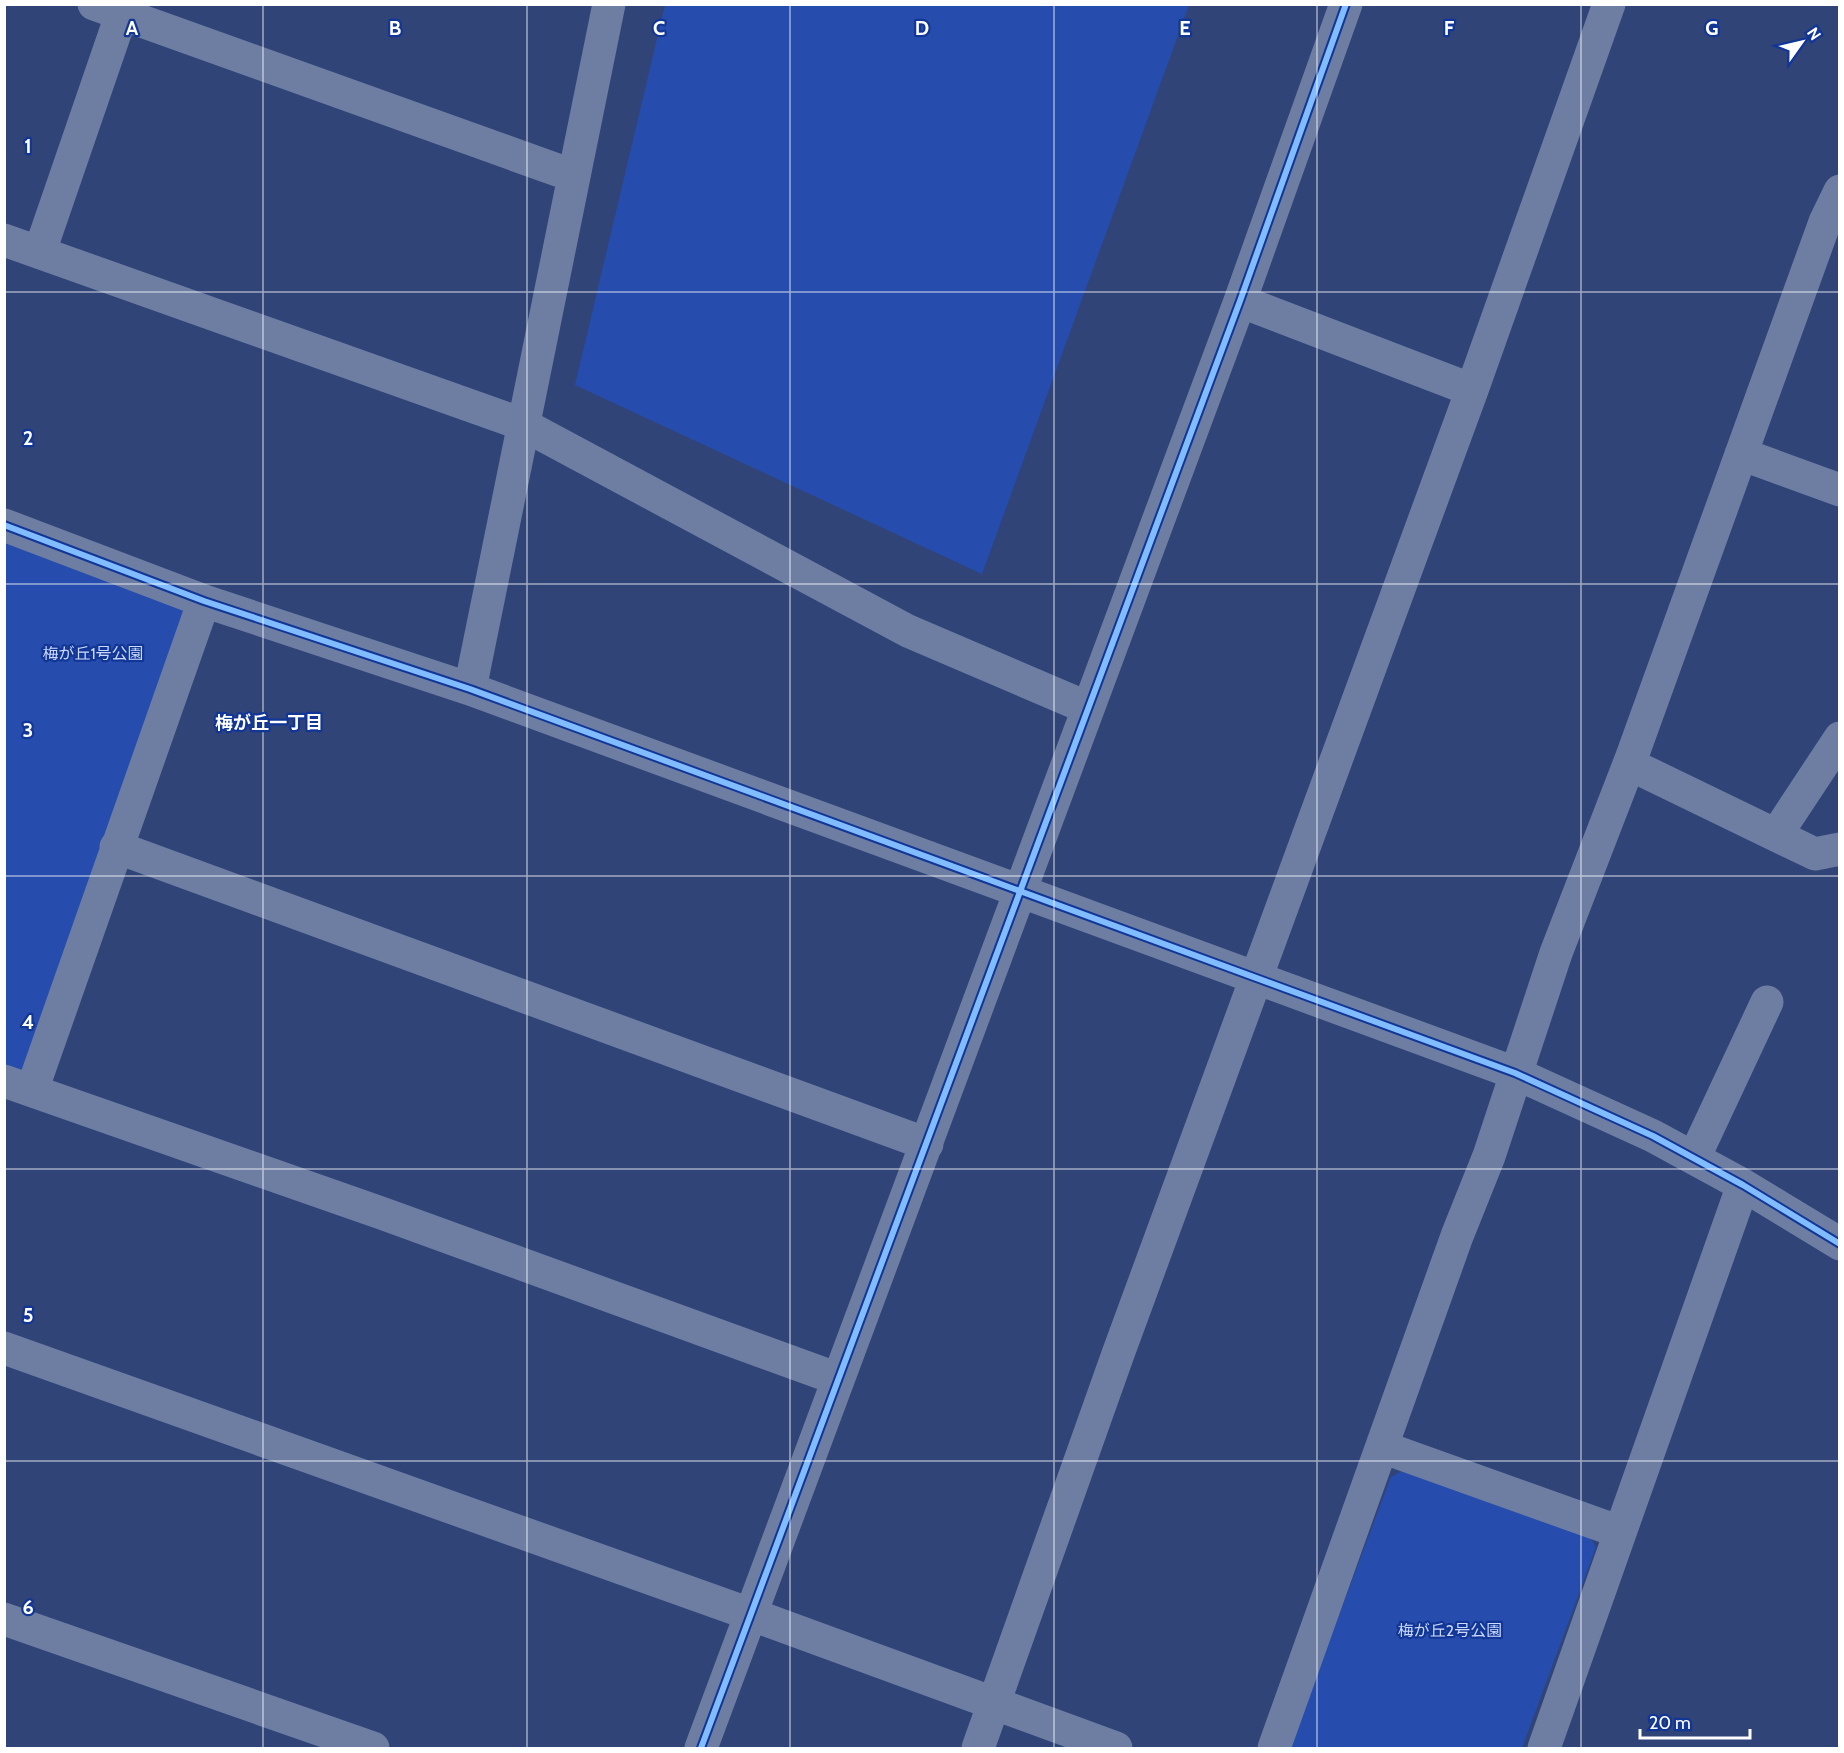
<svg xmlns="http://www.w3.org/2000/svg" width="1844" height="1753" font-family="Cabin,'Noto Sans JP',sans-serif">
	<rect width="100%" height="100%" fill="#304478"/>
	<path fill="#264dae" d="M665,5H1189L982,574L575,385Z
		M5,525L204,601L32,1090L5,1081Z
		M1406,1469L1588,1534L1596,1547L1522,1748H1289L1391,1477Z"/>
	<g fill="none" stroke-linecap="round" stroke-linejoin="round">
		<path stroke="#6e7ea3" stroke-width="33" d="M94,4L574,176
			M4,240L522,424L908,631L1088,708
			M40,251L125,4
			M1240,301L1472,390
			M1741,454L1840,490
			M4,525L204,601L470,689L1515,1073L1653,1136L1743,1185L1840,1244
			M470,689L609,4
			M1629,764L1815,854L1840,849
			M1776,835L1840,738
			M116,847L927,1144
			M4,1081L384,1214L838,1379
			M32,1090L204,601
			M1694,1158L1767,1002
			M4,1348L750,1614L1116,1748
			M1382,1447L1620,1532
			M4,1619L373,1748
			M701,1748L1240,301L1346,4
			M978,1748L1118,1354L1472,390L1609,4
			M1274,1748L1457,1236L1489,1156L1556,953L1631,759L1825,222L1840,191
			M1544,1748L1743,1185"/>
		<defs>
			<path id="cycleway" d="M4,525L204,601L470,689L1515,1073L1653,1136L1743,1185L1840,1244
				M701,1748L1240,301L1346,4"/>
		</defs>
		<use href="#cycleway" stroke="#123696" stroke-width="10"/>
		<use href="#cycleway" stroke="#80bcff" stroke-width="6"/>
	</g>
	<path fill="none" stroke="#fff" stroke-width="1.5" stroke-opacity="0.55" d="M263,4V1748M527,4V1748M790,4V1748M1054,4V1748M1317,4V1748M1581,4V1748M4,292H1840M4,584H1840M4,876H1840M4,1169H1840M4,1461H1840"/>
	<g text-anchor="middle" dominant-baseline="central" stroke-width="4.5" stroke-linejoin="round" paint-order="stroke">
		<g font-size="16" fill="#cad9fd" stroke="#123696">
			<text x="93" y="653">梅が丘1号公園</text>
			<text x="1450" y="1630">梅が丘2号公園</text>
		</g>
		<g font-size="18" font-weight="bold" fill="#fff" stroke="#123696">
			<text x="269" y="723">梅が丘一丁目</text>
		</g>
	</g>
	<g font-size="20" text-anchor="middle" font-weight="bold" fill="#fff" stroke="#123696" stroke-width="4.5" stroke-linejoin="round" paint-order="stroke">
		<text x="132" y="35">A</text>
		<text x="395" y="35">B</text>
		<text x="659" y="35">C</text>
		<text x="922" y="35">D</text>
		<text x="1185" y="35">E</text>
		<text x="1449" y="35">F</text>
		<text x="1712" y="35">G</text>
		<text x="28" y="153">1</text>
		<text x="28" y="445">2</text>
		<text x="28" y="737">3</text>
		<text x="28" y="1029">4</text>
		<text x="28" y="1322">5</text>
		<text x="28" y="1614">6</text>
	</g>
	<rect width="1844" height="1753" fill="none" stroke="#ffffff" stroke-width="12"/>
	<g transform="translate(1802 42) rotate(56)" stroke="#123696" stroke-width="4.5" paint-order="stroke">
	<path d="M0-4.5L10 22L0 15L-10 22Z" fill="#ffffff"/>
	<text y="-9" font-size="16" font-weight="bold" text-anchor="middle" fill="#ffffff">N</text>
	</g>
	<path d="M1640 1729v9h110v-9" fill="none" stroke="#ffffff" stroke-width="3"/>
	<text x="1649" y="1729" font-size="18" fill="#ffffff" stroke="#123696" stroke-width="4.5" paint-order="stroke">20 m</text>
</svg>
